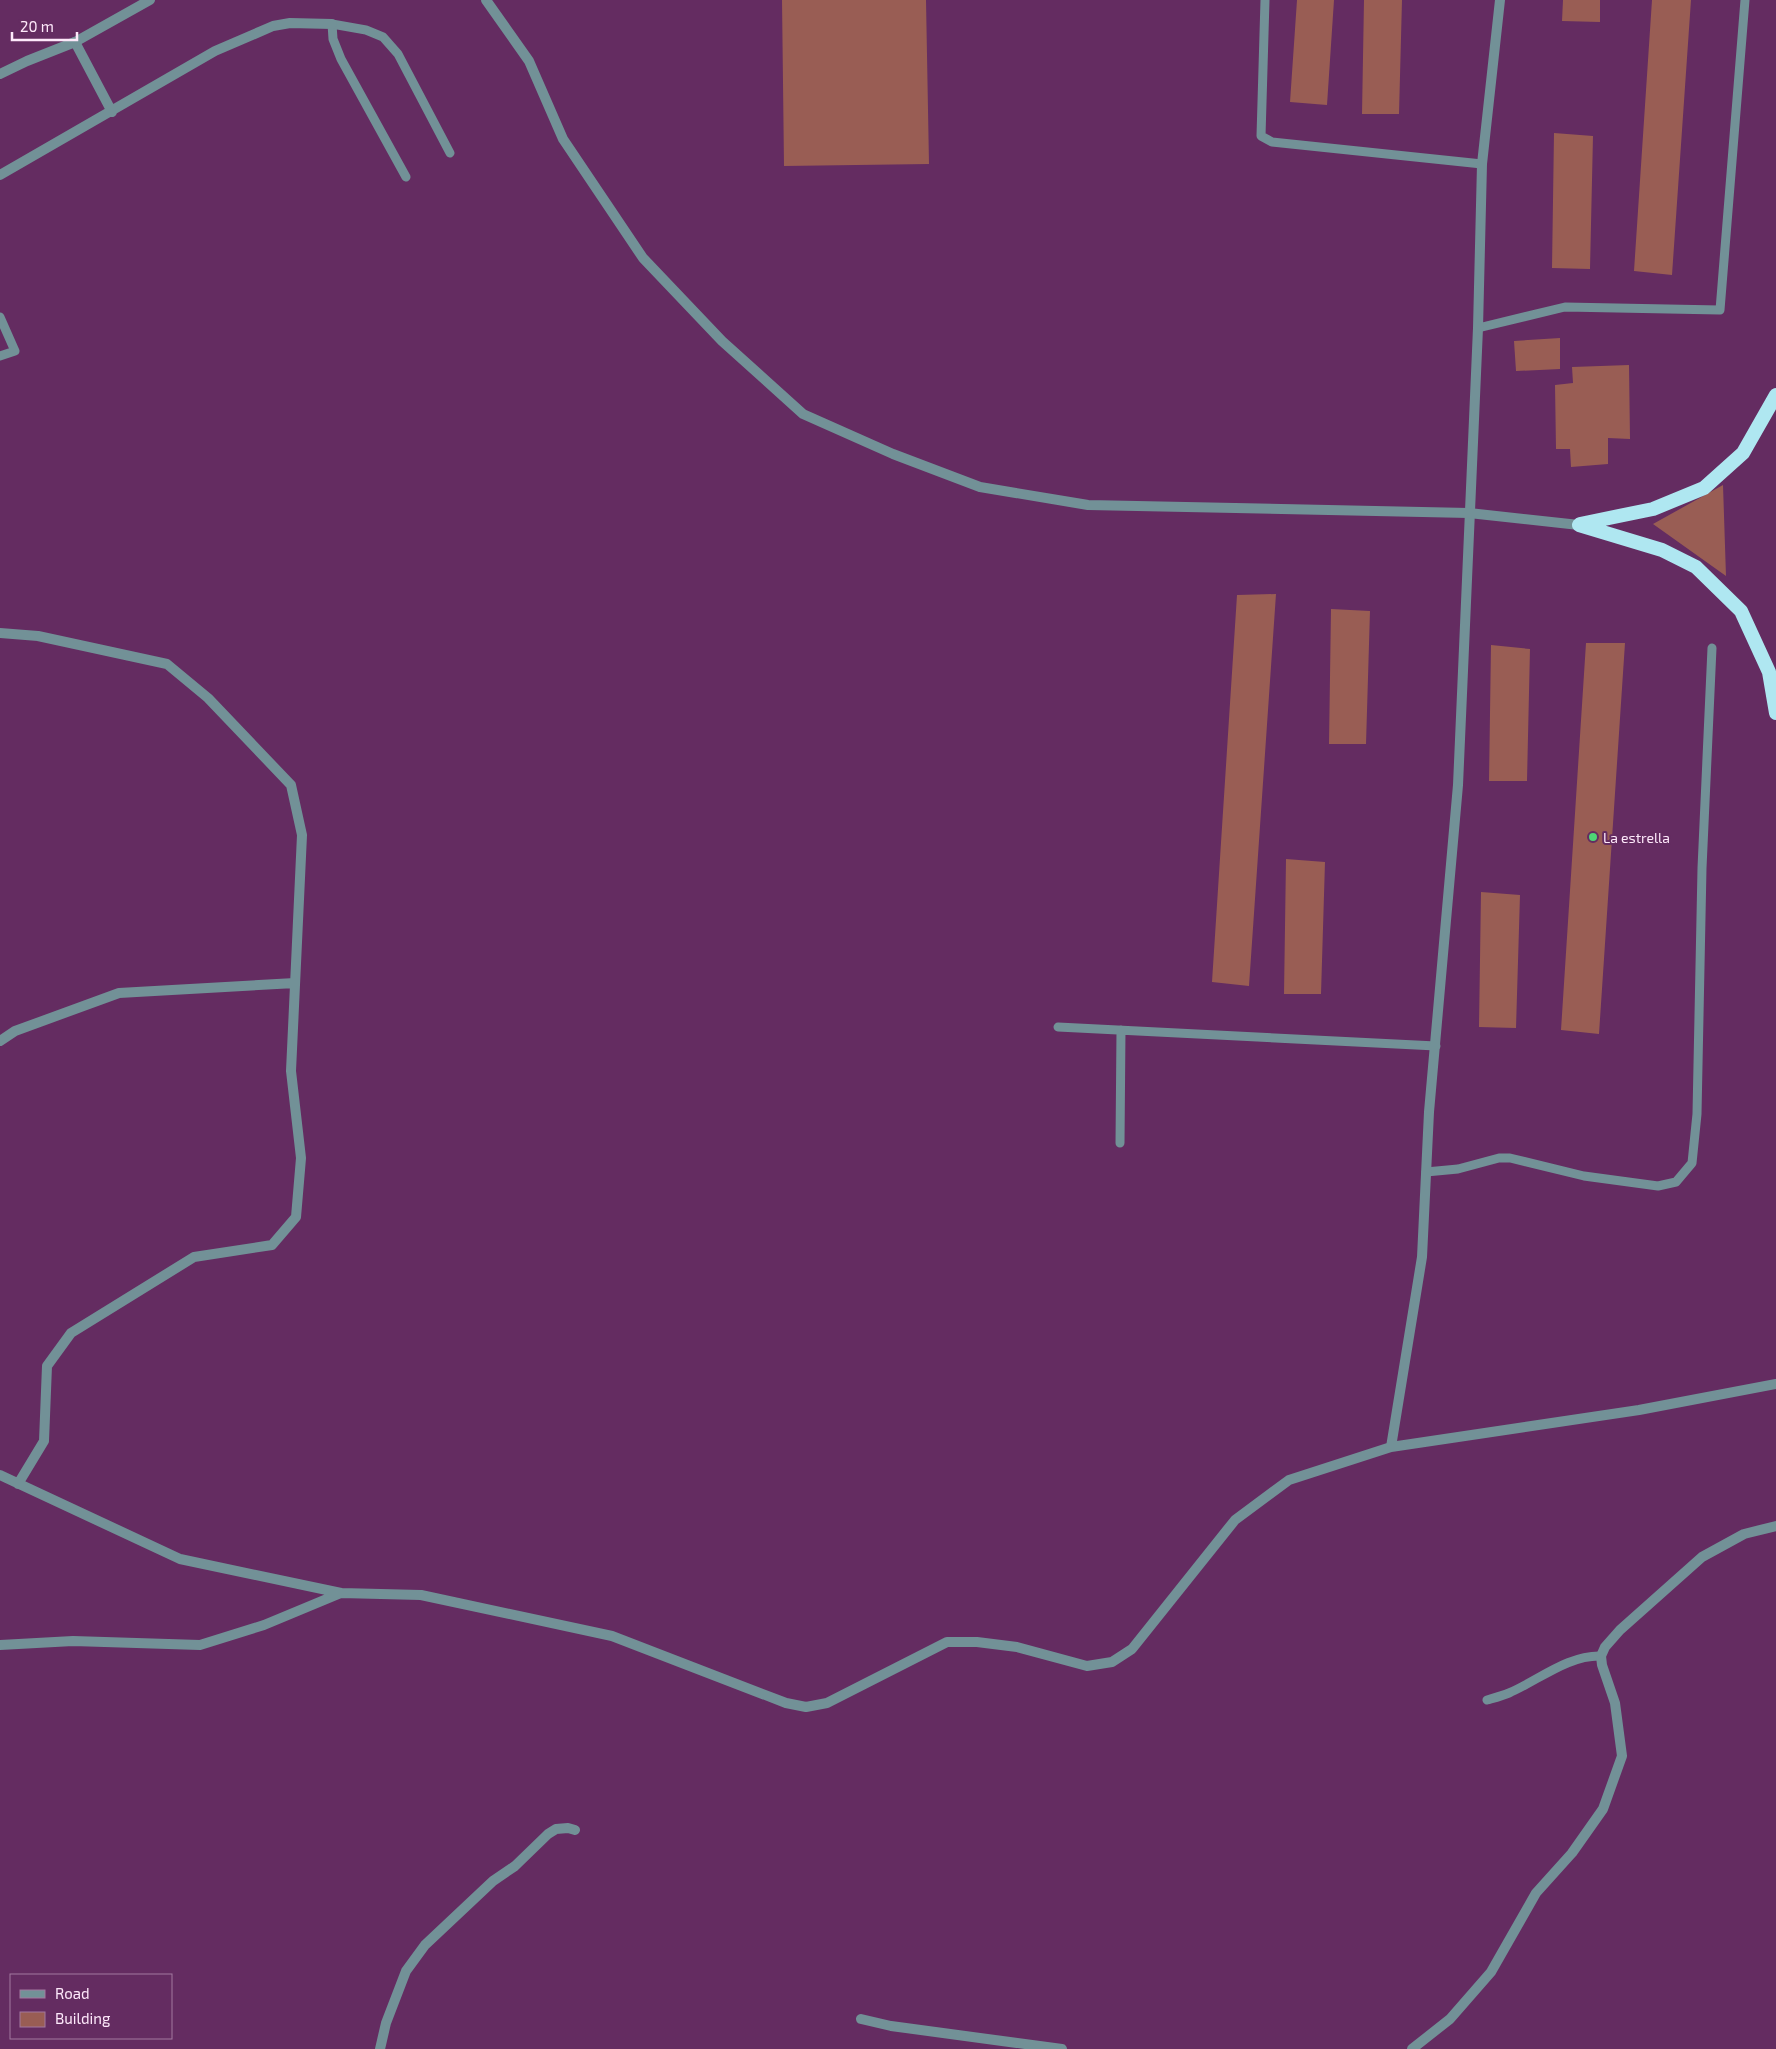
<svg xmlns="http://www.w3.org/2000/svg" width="1776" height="2049" font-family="'Exo 2',sans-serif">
	<rect width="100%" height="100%" fill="#642c61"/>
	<path fill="#995d54" d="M782,0H926L929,164L784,166Z
		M1297,0H1334L1327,105L1290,102Z
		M1364,0H1402L1399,114H1362Z
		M1563,0H1600V22L1562,21Z
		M1652,0H1691L1672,275L1634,271Z
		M1554,133L1593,136L1590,269L1552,268Z
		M1560,338V369L1516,371L1514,341Z
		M1629,365L1630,439L1608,438V464L1571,467L1570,449H1556L1555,385L1573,383L1572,367Z
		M1723,485L1726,576L1653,524Z
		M1276,594L1249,986L1212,982L1237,595Z
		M1331,609L1370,611L1366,744H1329Z
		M1586,643H1625L1599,1034L1561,1030Z
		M1491,645L1530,649L1527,781H1489Z
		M1286,859L1325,862L1321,994H1284Z
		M1481,892L1520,895L1516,1028L1479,1027Z"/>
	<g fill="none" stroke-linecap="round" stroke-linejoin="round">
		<path stroke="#729197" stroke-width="9" d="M1265,0L1261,136L1272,142L1482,164
			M406,177L341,59L333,39L332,24L366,30L383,37L398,54L450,153
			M0,317L15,351L0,356
			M1478,328L1565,307L1720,310L1745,0
			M1058,1027L1436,1046
			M1120,1143L1121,1030
			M1426,1172L1458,1169L1499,1158H1510L1584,1176L1658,1186L1676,1182L1692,1163L1697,1114L1702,868L1712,648
			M1487,1700C1494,1698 1502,1696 1509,1693C1539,1680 1568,1655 1601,1656"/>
		<path stroke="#729197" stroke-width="10" d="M75,42L112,112
			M0,175L215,51L273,26L290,23L332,24
			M0,633L38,636L167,664L208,698L291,785L302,835L291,1071L301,1158L296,1217L272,1245L194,1257L71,1333L47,1366L44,1441L18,1484
			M0,1041L15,1031L119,993L295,983
			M1391,1447L1422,1257L1429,1112L1458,785L1478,328L1482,164L1500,0
			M0,1475L180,1559L341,1593
			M0,1645L73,1641L200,1645L264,1625L341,1593L421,1595L612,1636L786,1703L806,1707L827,1703L947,1642H977L1017,1647L1087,1666L1112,1662L1132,1649L1235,1520L1289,1480L1391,1447L1639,1410L1776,1384
			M861,2019L891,2026L1062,2049
			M380,2049L386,2023L406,1971L425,1945L493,1881L515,1866L548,1834L556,1829L568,1828L575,1830
			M1412,2049L1450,2019L1491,1972L1536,1893L1572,1853L1603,1809L1622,1756L1615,1703L1602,1665L1601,1656L1605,1647L1620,1630L1702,1557L1744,1534L1776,1526"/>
		<path stroke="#729197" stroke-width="10" d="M486,0L529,61L563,139L643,258L722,341L803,414L893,454L980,487L1088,505L1469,513L1579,525
			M0,74L27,61L75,42L150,0"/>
		<path stroke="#afe7f1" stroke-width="14" d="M1580,524L1653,509L1704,488L1743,453L1776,395
			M1579,525L1662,550L1696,567L1741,611L1769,672L1776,713"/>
	</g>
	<circle fill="#4ed675" stroke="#642c61" stroke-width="2" cx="1593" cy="837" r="5"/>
	<g text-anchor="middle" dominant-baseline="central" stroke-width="4" stroke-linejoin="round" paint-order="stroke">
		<g font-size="14" fill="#fee9fb" stroke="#642c61" text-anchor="start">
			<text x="1603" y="837">La estrella</text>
		</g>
	</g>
	<rect x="10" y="1974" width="162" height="65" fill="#642c61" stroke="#a2789f"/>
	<rect x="20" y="1990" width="25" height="8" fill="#729197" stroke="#a2789f"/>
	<text x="55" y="1999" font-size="15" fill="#fee9fb">Road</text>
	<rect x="20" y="2012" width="25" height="15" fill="#995d54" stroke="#a2789f"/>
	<text x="55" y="2024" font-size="15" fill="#fee9fb">Building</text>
	<path d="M12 32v8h65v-8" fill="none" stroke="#fee9fb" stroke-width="2.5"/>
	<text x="20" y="32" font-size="15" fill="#fee9fb" stroke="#642c61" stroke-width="4" paint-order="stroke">20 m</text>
</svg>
